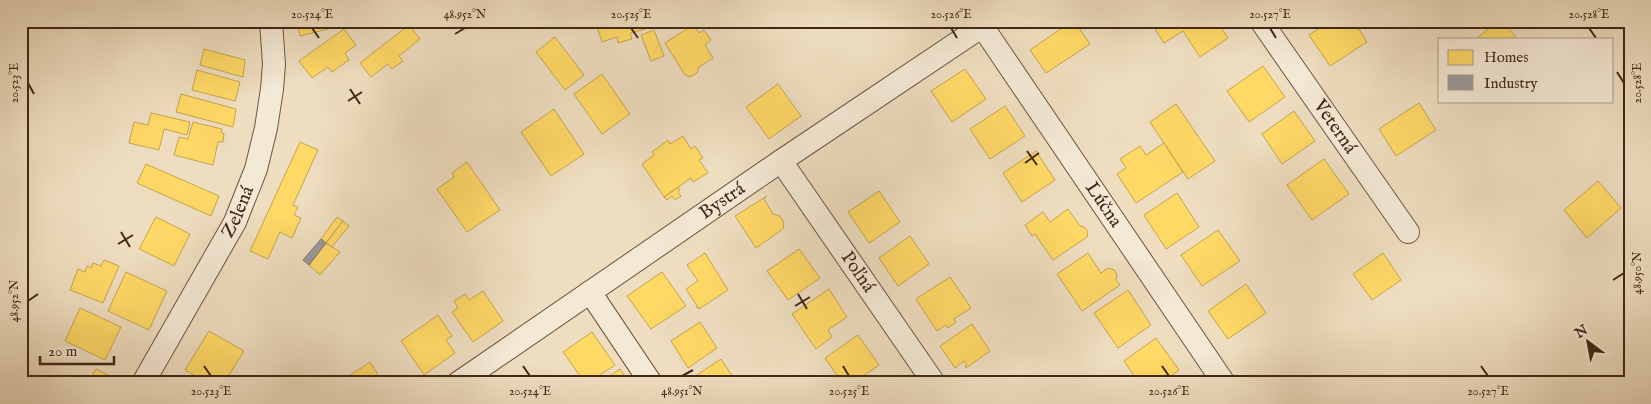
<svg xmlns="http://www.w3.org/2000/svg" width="1651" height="404" font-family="'IM FELL English',serif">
	<rect width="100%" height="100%" fill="#eeddbf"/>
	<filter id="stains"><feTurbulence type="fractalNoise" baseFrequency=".004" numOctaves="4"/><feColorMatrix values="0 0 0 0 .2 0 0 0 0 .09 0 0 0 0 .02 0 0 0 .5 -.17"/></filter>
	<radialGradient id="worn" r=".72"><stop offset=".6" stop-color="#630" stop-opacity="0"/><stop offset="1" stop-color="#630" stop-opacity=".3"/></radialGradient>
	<path fill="#ffd966" stroke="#c6a44e" d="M297,21H331L332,28L300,36Z
		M595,21H642L645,29L630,33L632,39L618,43L617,37L602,42Z
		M932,21H946L936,28Z
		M1072,21H1074L1090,44L1046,73L1030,50Z
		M1150,21H1217L1228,38L1200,57L1183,31L1164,43Z
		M1330,21H1354L1367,42L1330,66L1309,35Z
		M1498,21H1503L1517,39H1476Z
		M409,25L420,39L399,56L403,61L392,69L388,64L371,77L360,63Z
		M693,25L699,33L704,30L711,40L705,45L713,58L699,67L697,73L690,77L685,75L665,43Z
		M344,29L356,45L345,53L349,60L332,72L328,67L312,78L299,61Z
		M654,30L664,56L651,61L641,35Z
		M555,37L584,75L565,90L536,52Z
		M204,49L245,60L243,77L200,65Z
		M1263,66L1285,97L1249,122L1227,91Z
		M965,69L986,99L952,122L931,91Z
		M197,70L240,82L235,101L192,90Z
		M602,74L630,114L602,134L574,94Z
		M778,84L801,116L769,139L746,107Z
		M181,94L236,109L233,127L176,112Z
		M1419,103L1436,130L1396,156L1379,129Z
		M1176,104L1215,161L1188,179L1150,122Z
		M1005,106L1025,136L990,159L970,129Z
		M554,109L584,154L551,176L521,132Z
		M1294,111L1315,141L1282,164L1262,134Z
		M151,113L190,122L187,135L164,129L159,150L129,143L134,122L148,125Z
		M193,122L222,129L221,132L224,134L223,142H218L213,165L174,155L179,137L188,139Z
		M683,136L691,149L695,146L703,158L699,160L708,173L693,182L691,178L664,197L642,164L654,155L652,152L668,140L670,144Z
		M300,142L318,150L293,205L298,207L294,215L301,218L292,238L280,232L268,259L250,251Z
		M1164,143L1183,172L1136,203L1117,174L1126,168L1120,159L1140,146L1146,155Z
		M1036,151L1055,180L1022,202L1003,173Z
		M1324,159L1349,194L1312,220L1287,185Z
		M467,162L500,210L467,232L437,189L454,177L452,173Z
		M146,164L219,196L211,216L137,183Z
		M1598,181L1621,208L1587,238L1564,210Z
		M678,187L680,190L678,192L681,196L675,200L672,196L667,200L664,197Z
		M879,191L900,222L869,243L848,212Z
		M1177,193L1199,227L1166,249L1144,215Z
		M767,196L764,199L773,214L780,216L784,223L783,229L756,248L735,216Z
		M1068,209L1080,226L1084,227L1088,231L1087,237L1053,260L1035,234L1032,236L1025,225L1043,212L1050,222Z
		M156,217L190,234L174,266L139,249Z
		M337,217L343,221L326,243L321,239Z
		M343,221L349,226L332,247L326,243Z
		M1218,230L1240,261L1202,286L1181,255Z
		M910,236L929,264L898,286L879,258Z
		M326,243L340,252L320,275L309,265Z
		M799,249L820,278L788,300L767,271Z
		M705,253L728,290L699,309L698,307L697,308V306L686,289L698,281L687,265Z
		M1088,253L1101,273L1108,268L1114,270L1117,275L1116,280L1120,285L1082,311L1057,274Z
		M1383,253L1401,280L1372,300L1353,274Z
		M104,260L119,266L103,303L70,290L78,269L85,272L87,266L91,268L93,263L101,266Z
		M126,272L167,291L149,330L108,311Z
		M662,272L686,306L651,329L627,296Z
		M950,277L971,308L954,319L956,322L948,328L946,325L937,331L916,299Z
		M1246,284L1266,313L1228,339L1208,311Z
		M829,289L847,317L828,330L832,337L816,349L792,314Z
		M1128,290L1151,325L1118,348L1094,313Z
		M483,291L503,321L473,342L452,312L458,308L454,301L465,294L469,300Z
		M80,308L121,327L105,360L65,341Z
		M438,315L452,336L446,340L455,353L424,375L401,341Z
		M700,322L717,348L688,368L671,341Z
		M972,324L990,351L966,368L965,366L967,365L964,361L955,368L940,346Z
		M209,331L244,351L224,383H207L185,370Z
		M592,332L615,365L588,383H585L563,352Z
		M858,335L879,365L853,383H842L825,358Z
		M1156,338L1179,370L1162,383H1139L1124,361Z
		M721,359L737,383H689L688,381Z
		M370,362L383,383H340V382Z
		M96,369L116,379L114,383H95L96,380L91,377Z
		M620,369L629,383H599Z"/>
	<path fill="#999" stroke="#7f7771" d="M321,239L326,243L309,265L303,260Z"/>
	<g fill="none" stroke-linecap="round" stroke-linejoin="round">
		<defs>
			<g id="street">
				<path id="s1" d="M1261,21L1408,232"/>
				<path id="s2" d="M982,26L1224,383"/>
				<path id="s3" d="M781,161L934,383"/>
				<path d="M590,292L651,383"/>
				<path id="s4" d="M143,383L235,222L256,169L266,128L272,89L274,64L271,21"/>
				<path id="s5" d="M458,383L781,161L990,21"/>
			</g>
		</defs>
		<use href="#street" stroke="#6c5440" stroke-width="24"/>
		<use href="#street" stroke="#f4e9d5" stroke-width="22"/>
	</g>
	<path fill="none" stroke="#412715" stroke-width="2" d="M312,28L319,38M631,28L638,38M951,28L957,38M1270,28L1276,38M1589,28L1596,38M455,34L465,28M1617,72L1624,83M28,83L34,94M350,89L360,104M348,101L362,92M1027,151L1037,165M1025,163L1039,153M121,232L130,247M118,244L133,235M1613,280L1624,273M798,294L807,309M28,301L38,294M795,306L810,297M204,366L211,376M523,366L530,376M843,366L849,376M1162,366L1169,376M1481,366L1488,376M682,376L693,370"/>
	<g text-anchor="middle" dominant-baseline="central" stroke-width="5" stroke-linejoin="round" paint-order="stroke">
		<g font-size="19" fill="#412715" stroke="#f4e9d5">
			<text stroke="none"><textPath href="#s1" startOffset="129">Veterná</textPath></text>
			<text stroke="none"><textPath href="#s5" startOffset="321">Bystrá</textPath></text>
			<text stroke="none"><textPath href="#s2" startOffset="216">Lúčna</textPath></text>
			<text stroke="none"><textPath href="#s4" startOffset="196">Zelená</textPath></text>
			<text stroke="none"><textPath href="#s3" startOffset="135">Poľná</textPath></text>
		</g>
	</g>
	<rect width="1651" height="404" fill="none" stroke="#eeddbf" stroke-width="55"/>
	<rect x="1438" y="38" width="175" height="65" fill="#f4e9d5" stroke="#ac9b88"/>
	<rect x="1448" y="50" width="25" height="15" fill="#ffd966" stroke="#ac9b88"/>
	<text x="1484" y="62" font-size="15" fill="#412715">Homes</text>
	<rect x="1448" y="75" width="25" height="15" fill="#999999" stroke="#ac9b88"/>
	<text x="1484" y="88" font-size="15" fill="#412715">Industry</text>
	<g transform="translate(1588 342) rotate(328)" stroke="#f4e9d5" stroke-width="4" paint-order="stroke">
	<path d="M0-4L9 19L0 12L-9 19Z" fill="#412715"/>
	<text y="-8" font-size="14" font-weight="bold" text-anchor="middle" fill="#412715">N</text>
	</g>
	<path d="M40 356v8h74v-8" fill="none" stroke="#412715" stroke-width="2.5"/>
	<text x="48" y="356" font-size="15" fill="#412715" stroke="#f4e9d5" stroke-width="4" paint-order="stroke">20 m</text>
	<rect x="28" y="28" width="1596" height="348" fill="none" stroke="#412715" stroke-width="2"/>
	<g font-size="12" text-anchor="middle" fill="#412715">
		<text x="312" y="18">20.524°E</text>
		<text x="465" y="18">48.952°N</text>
		<text x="631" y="18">20.525°E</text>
		<text x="951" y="18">20.526°E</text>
		<text x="1270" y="18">20.527°E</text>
		<text x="1589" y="18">20.528°E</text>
		<text transform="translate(1637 83) rotate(-90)" y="4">20.528°E</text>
		<text transform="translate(14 83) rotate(-90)" y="4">20.523°E</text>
		<text transform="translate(1637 273) rotate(-90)" y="4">48.950°N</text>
		<text transform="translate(14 301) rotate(-90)" y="4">48.952°N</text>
		<text x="211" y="395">20.523°E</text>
		<text x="530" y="395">20.524°E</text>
		<text x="682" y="395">48.951°N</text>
		<text x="849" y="395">20.525°E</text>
		<text x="1169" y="395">20.526°E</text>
		<text x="1488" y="395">20.527°E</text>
	</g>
	<rect width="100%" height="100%" filter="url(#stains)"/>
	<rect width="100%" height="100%" fill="url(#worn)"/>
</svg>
